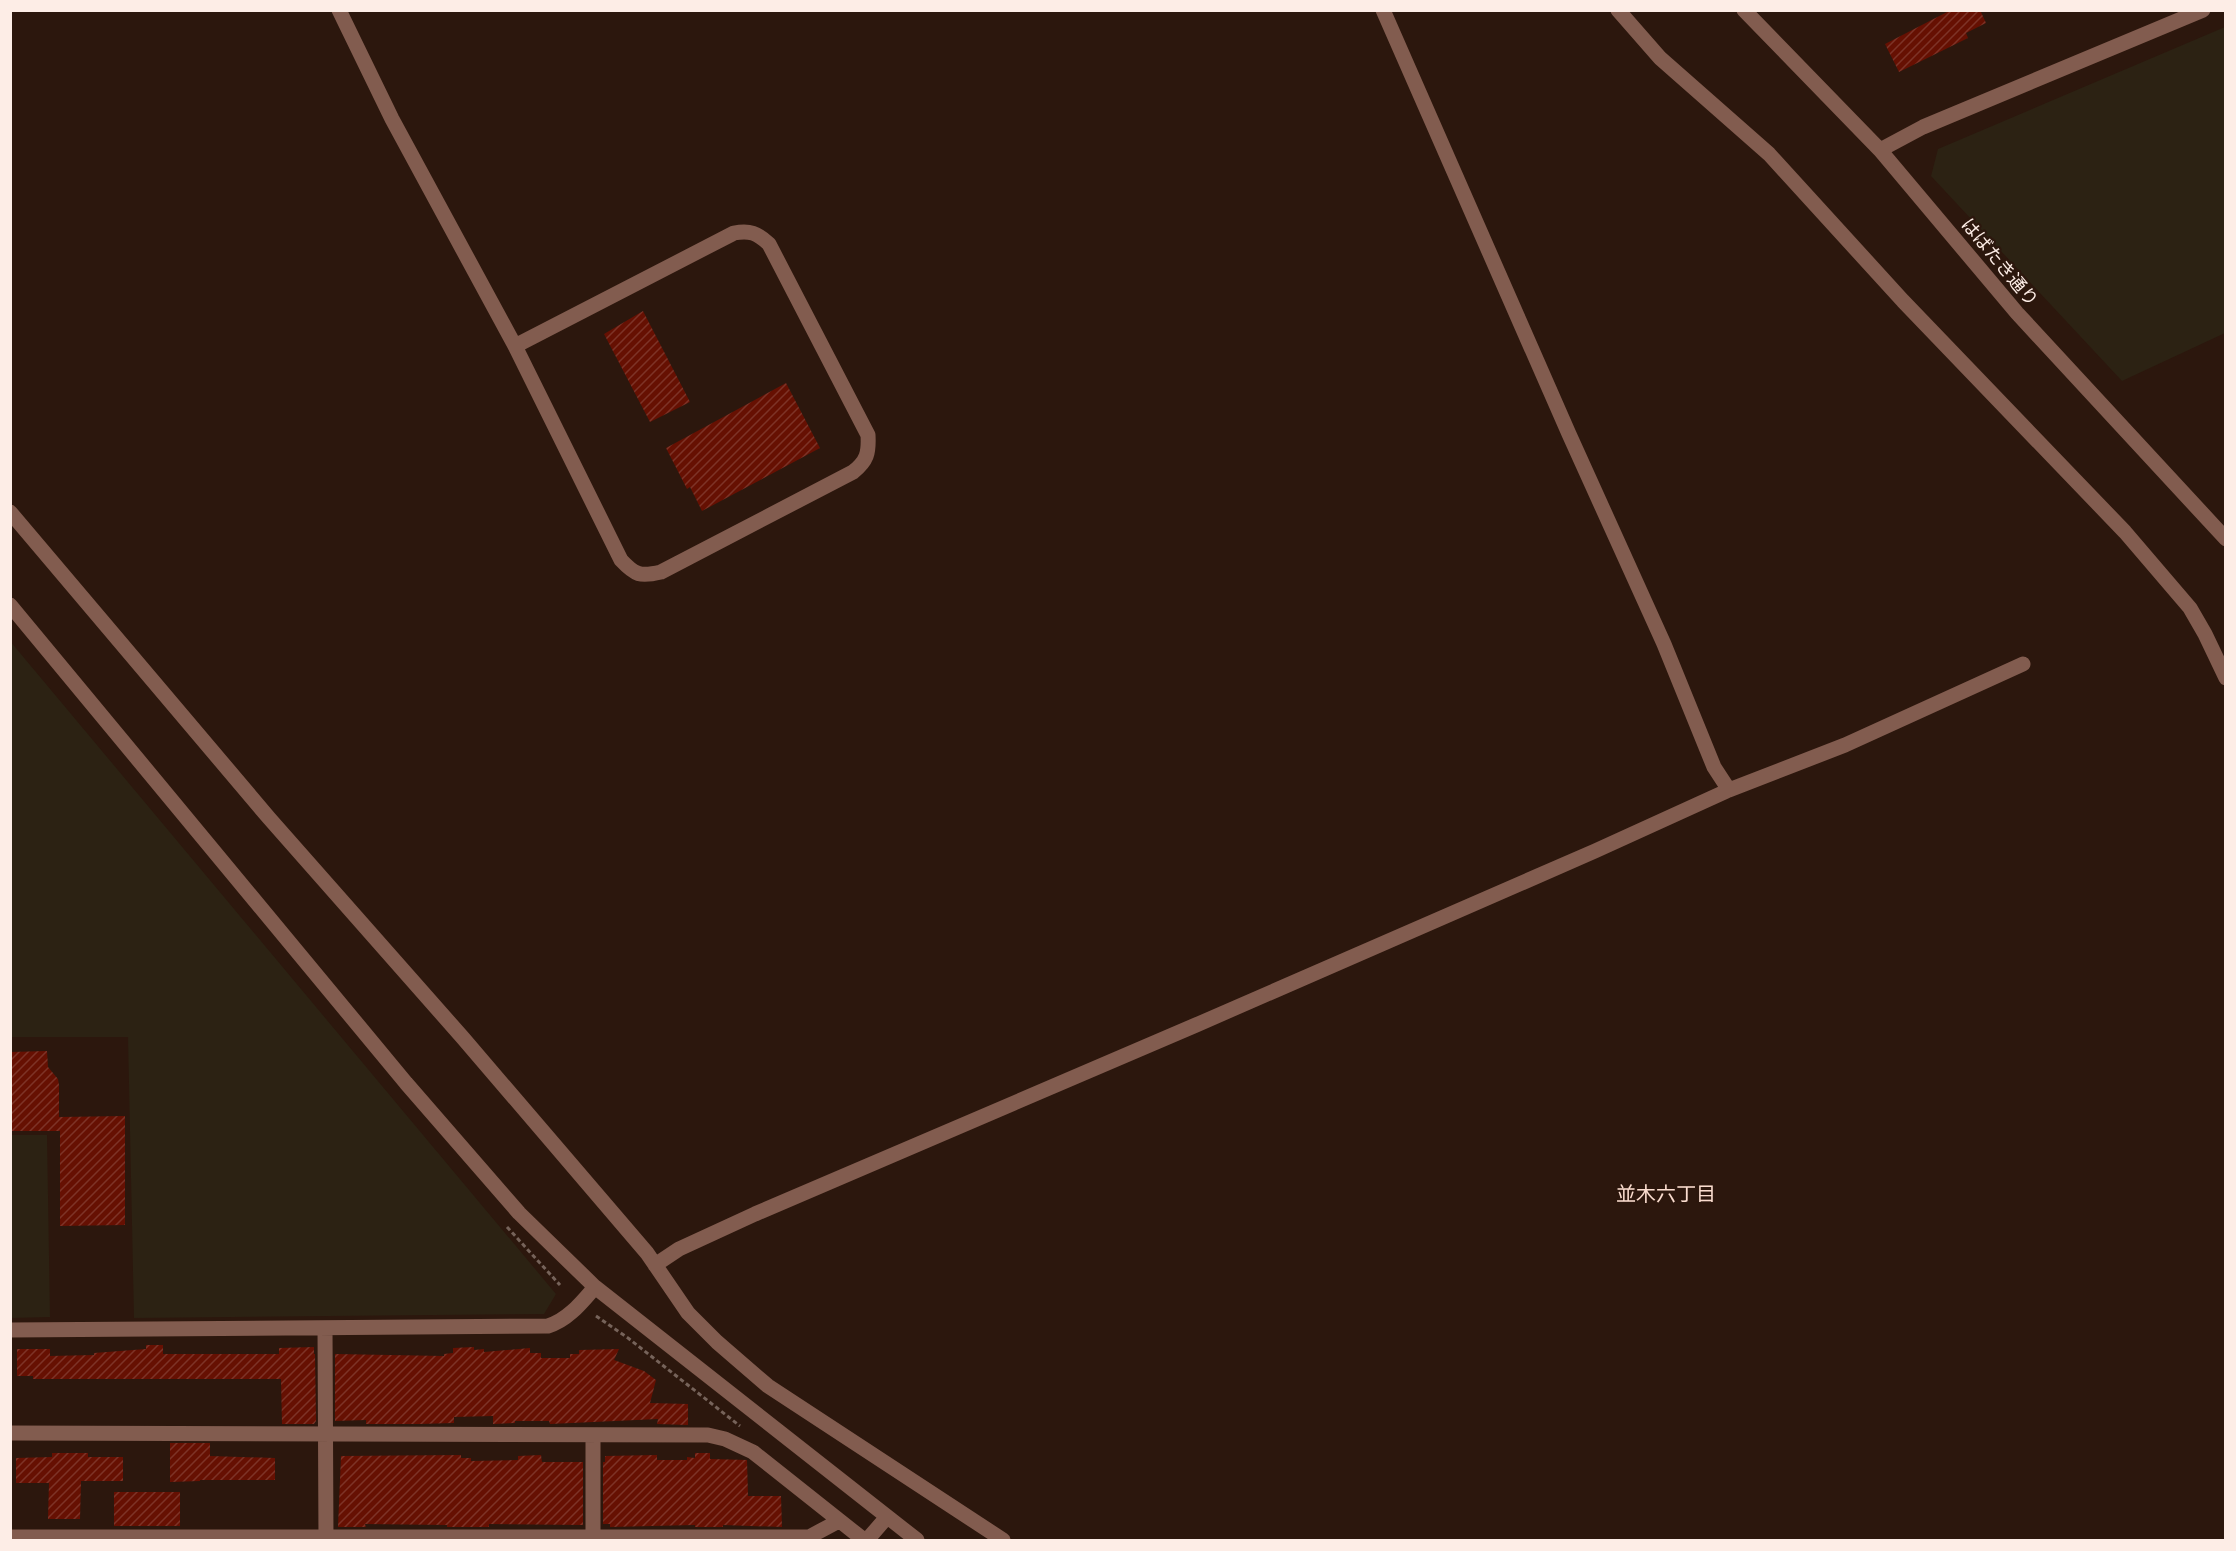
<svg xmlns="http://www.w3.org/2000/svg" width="2236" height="1551" font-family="'Asap Condensed','Noto Sans JP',sans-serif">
	<defs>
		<pattern id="building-hatch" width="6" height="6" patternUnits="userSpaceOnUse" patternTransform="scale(1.5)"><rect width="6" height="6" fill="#661002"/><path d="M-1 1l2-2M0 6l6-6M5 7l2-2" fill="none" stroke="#7d3327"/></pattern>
	</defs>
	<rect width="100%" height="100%" fill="#2c170d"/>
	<path fill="#2c2213" d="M2225,27V333L2122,381L1931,176L1938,149Z
		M10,641L556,1294L544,1314L134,1318L128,1037H11Z
		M11,1135H47L50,1317L11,1318Z"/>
	<path fill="url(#building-hatch)" d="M1951,10H1980L1986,23L1966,33L1968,38L1899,72L1885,44Z
		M643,311L690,402L650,422L604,334Z
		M786,383L820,448L702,511L690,487L687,489L666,448Z
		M47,1051L48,1067L58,1079L59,1085V1117L125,1116V1225L60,1226V1131H10V1052Z
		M146,1345H163V1354H279V1348L314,1347V1354H315L316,1421L314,1424H282L281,1379H33V1376H17V1349H50V1356L94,1355V1353L146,1349Z
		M474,1347V1350L484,1349V1352L530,1348V1353H541V1358H570V1354H579V1350L619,1349L614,1360L644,1371L656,1380L650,1403L688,1404V1425L657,1424L658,1419L550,1424L549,1421H515V1423L493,1424V1416L454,1417V1423L420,1424H366V1420L335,1421V1354L444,1356V1354L453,1353V1348Z
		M170,1443H210V1456L275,1458V1480H200V1481L170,1482Z
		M52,1453H88V1457H123V1481H81L80,1519H48L49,1483H16V1458L52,1457Z
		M695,1453H710V1459L747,1460L748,1496H781L782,1527L723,1525V1527H695V1525L610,1527V1524H603V1462H605V1456L657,1455V1460H687V1457L695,1458Z
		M461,1455V1458H471V1461L518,1460V1456L541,1455L542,1462H583V1525L489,1524V1527H447V1525L365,1524L366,1527H338L341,1456Z
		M114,1492H180V1526H114Z"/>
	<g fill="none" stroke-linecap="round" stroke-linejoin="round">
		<path stroke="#76635a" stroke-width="3" stroke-dasharray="4.5 3" stroke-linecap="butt" d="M507,1227L560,1285
			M596,1316L628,1338L740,1426"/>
		<path stroke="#825c4f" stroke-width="15" d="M339,10L392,119L515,346L621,560C635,575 640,577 661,572L853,472C867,461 869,453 868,435L769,244C757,233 750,230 734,233L515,346
			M1383,10L1569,434L1664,644L1714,767L1729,790
			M1618,10L1660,58L1769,154L1903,301L2125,532L2190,608L2205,634L2226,678
			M1744,10L1880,150L2017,313L2226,539
			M1880,150L1923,127L2203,10
			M10,512L269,818L463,1038L647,1253L688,1313L717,1342L768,1386L1003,1540
			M10,605L406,1083L519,1213L595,1287L917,1540
			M655,1265L679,1249L755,1214L1196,1025L1595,851L1729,790L1845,745L2023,664
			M325,1328L326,1540
			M10,1330L548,1326C568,1320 582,1302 595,1287
			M10,1433L708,1435L725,1439L753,1452L864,1540
			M593,1435V1540
			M10,1537H809L839,1521
			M867,1540L887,1517"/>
	</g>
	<g text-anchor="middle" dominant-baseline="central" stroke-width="4.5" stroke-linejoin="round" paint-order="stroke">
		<g font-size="18" fill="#fdede6" stroke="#2c170d">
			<text transform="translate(2000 262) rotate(50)">はばたき通り</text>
		</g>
		<g font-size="20" fill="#fbddcf" stroke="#2c170d">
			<text x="1666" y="1193">並木六丁目</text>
		</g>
	</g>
	<rect width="2236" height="1551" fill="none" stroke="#fdede6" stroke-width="24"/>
</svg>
